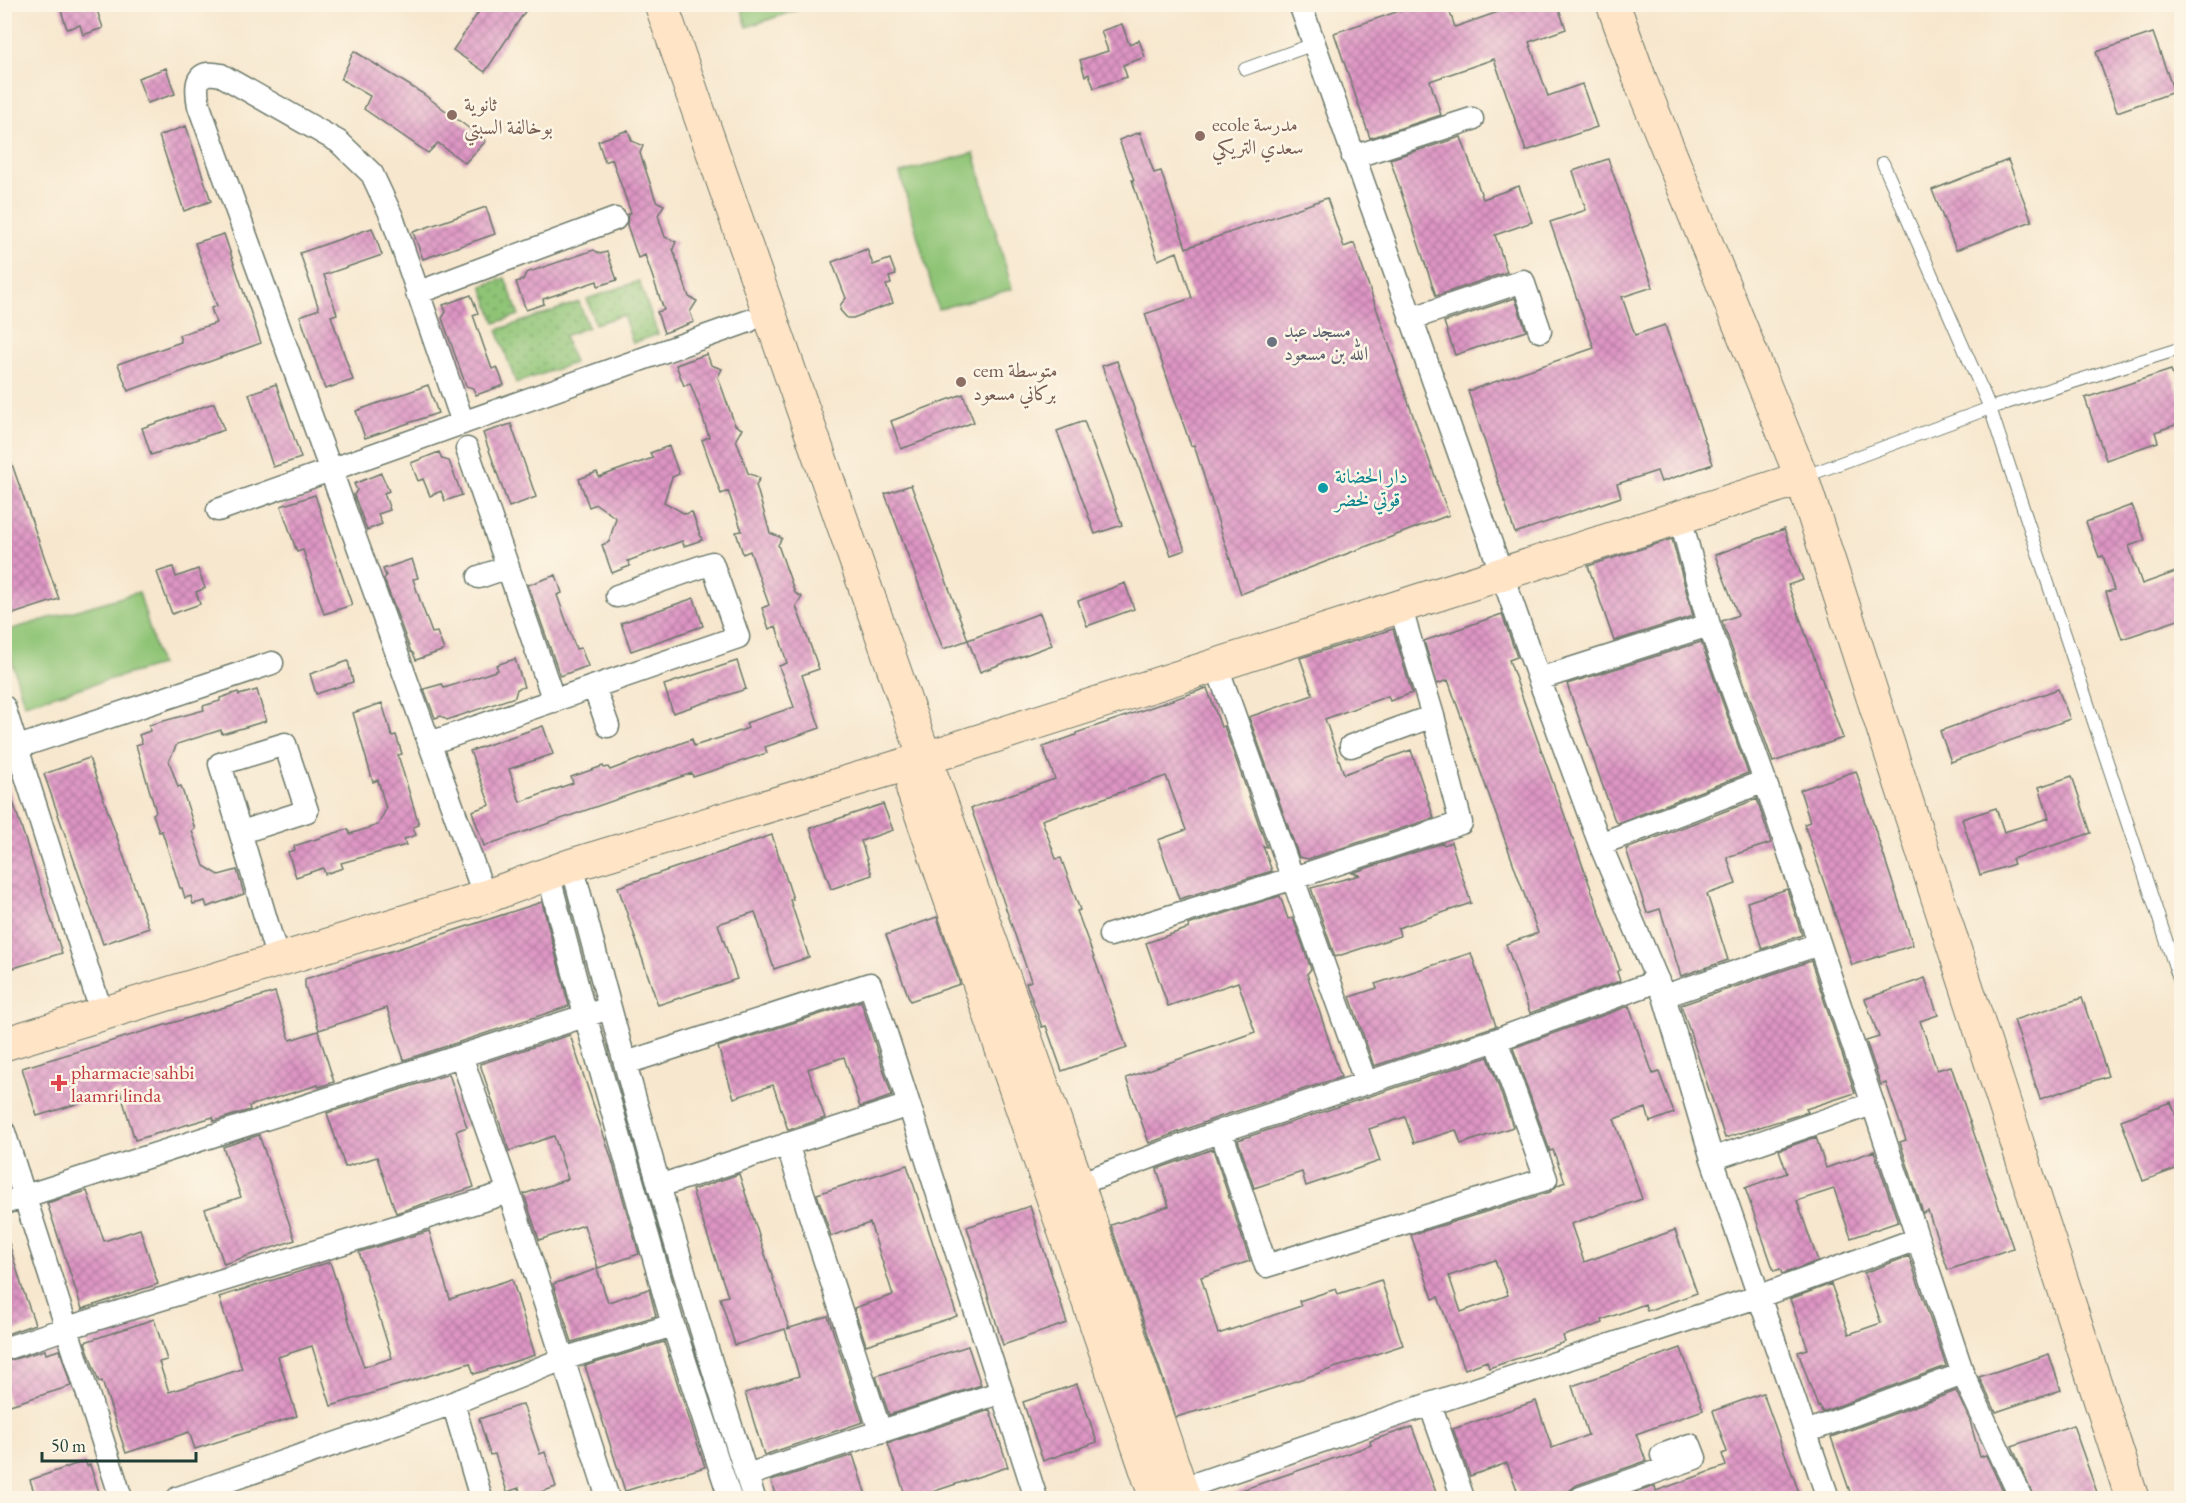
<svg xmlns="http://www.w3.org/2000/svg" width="2186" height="1503" font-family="'EB Garamond',Amiri,serif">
	<defs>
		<pattern id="grass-dots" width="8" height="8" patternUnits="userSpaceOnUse" patternTransform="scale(1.5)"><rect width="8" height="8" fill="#8fc476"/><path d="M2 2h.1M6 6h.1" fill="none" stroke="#74a062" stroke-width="1.8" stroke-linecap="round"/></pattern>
		<pattern id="building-cross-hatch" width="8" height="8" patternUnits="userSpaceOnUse" patternTransform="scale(1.5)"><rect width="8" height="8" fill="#de95c4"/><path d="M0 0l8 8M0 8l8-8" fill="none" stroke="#b37ba0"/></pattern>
	</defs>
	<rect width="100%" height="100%" fill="#fcf5e5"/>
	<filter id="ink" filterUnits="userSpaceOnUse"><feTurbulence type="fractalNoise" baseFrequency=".0167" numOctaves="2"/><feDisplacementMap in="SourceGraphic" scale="12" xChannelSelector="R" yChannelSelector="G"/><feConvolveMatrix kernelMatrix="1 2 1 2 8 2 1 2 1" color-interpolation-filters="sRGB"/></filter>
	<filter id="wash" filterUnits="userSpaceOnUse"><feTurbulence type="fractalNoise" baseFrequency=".008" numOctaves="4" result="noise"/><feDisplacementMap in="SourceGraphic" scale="24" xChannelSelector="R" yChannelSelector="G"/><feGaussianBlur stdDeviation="1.35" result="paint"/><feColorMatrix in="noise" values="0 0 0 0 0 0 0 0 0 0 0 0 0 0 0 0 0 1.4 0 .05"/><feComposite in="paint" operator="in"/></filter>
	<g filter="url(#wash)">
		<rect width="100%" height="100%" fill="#f7e7ce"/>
		<path fill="url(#grass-dots)" stroke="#578055" stroke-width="1.5" d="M505,278L519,315L495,323L482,286Z
			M639,281L658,334L633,343L623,315L595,324L587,299Z
			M579,302L588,327L564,336L574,363L516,383L497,330Z"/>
		<path fill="#8fc476" stroke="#578055" stroke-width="1.5" d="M740,4H812V5L747,27Z
			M974,153L1012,289L938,309L900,173Z
			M139,592L160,665L24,704L5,637V631Z"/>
		<g id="blocks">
			<path fill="url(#building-cross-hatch)" fill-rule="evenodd" d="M59,4H95L103,28L83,35L80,25L67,29Z
				M484,4H530L485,72L453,50Z
				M1420,4H1447L1455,27L1521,4H1557L1566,29L1529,42L1548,96L1582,84L1597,127L1526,151L1494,59L1430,81L1441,115L1370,138L1334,33Z
				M1122,24L1129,44L1139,40L1145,57L1123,65L1127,77L1094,88L1089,74L1085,76L1080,60L1108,51L1101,31Z
				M2153,33L2174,92L2117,112L2096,52Z
				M354,51L422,93L486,141L465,163L438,143L428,153L364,109L370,96L341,79Z
				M166,68L175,94L147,103L138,78Z
				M186,126L211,201L184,211L159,136Z
				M628,130L632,141L643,146L640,153L656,201L664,205L658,215L662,228L665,237L676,242L673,249L689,297L697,301L690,312L694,322L664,333L657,312L664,310L645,255L638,258L627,225L628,214L631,213L612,159L605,162L598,141Z
				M1140,132L1154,173L1161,171L1186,248L1327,198L1344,247L1354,243L1398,371H1397L1449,515L1241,594L1194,445L1191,446L1145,314L1192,298L1177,252L1158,260L1132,180H1134L1119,140Z
				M1461,137L1483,199L1519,186L1532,222L1495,235L1507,272L1436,296L1390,159Z
				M1608,159L1653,287L1622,297L1635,335L1665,325L1713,464L1661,482L1657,471L1617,484L1621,497L1515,533L1468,391L1594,348L1550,222L1586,210L1573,171Z
				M2008,160L2032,221L1956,250L1932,190Z
				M486,207L495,234L423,259L413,232Z
				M372,228L382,255L324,275L337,314L331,316L353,380L325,389L300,316L319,309L300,253Z
				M224,234L261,343L128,391L118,364L181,342L179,335L216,323L211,308L217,306L195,243Z
				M867,249L873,265L890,259L896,275L889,277L891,284L886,285L893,303L853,318H847L840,310L841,304L846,298L832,262Z
				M594,250L600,254L607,252L617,280L598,286L597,281L543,299L544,304L526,310L516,282L523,280L526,273Z
				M471,295L478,313L473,315L484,347L492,369L497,367L504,385L476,395L473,388L466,386L442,318L446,312L443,305Z
				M1515,298L1526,331L1455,355L1444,322Z
				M707,354L711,365L722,369L718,377L735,425L742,429L736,439L744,462L748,473L760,478L756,485L770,533L782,538L778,545L795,593L802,597L796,606L819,669L802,675L820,728L765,747L767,753L693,777L692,773L484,846L472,811L490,805L470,751L543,726L553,754L509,769L520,802L573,783L571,777L603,766L604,768L608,767L610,770L692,739L694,746L732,734L748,728L746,723L794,707L779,666L787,663L776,626L769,629L762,608L769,605L758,574L750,551L743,554L736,532L742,531L728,491L721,494L702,440L709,437L699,406L690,383L684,386L676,365Z
				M1117,361L1185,550L1171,555L1102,366Z
				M2171,370L2181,401V423L2155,432L2158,442L2106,460L2085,398Z
				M276,384L301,458L273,467L249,394Z
				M428,385L438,413L365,438L356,411Z
				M963,394L974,422L901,449L891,421Z
				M214,403L224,430L151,455L142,428Z
				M1084,421L1122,525L1095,534L1057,431Z
				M511,424L536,497L509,507L483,433Z
				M669,446L679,474L672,477L664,502L685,514L692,512L702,540L684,546L682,541L652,552L628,561L630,566L612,573L602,545L609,542L616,518L596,504L589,507L579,479L597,472L599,477L635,464L653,458L650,453Z
				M7,450L59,599L4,617V451Z
				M439,452L442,459L449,461L462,495L445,501L441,491L430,496L423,479L418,481L411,463Z
				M381,473L389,491L384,493L390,510L378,514L382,524L367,530L354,495L357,490L354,484Z
				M911,485L968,640L943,649L885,494Z
				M315,495L352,605L324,614L303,550L297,552L281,506Z
				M2132,505L2145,540L2129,546L2142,584L2181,570V619L2122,639L2106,592L2114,590L2103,556L2099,557L2086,522Z
				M1784,529L1803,580L1788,585L1843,738L1773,762L1722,621L1738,615L1715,555Z
				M1672,539L1693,616L1614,641L1588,566Z
				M412,559L418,578L413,579L421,603L432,633L437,632L444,650L416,660L413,653L411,652L384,579L386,576L383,569Z
				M173,567L176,577L198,569L205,588L196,592L200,604L172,614L157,572Z
				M556,575L562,593L557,595L576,649L581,648L588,666L560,676L528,585Z
				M1125,583L1134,609L1087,626L1078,601Z
				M694,598L703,626L631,651L621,623Z
				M1040,613L1052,645L980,672L968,640Z
				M1502,614L1517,657L1509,660L1620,970L1617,972L1620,981L1530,1013L1506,944L1538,933L1448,680L1437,684L1424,641Z
				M1393,629L1412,693L1390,701L1388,696L1325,719L1344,774L1411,750L1434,818L1308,859L1299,857L1249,717L1313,695L1300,658Z
				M1701,642L1748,773L1618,823L1615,821L1567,684Z
				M515,659L524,687L517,689L515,697L447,720L441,716L435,718L424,689L442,684L444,688L475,678L498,670L496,665Z
				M348,661L353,682L316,694L310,674Z
				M737,661L746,689L673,713L664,685Z
				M1207,688L1221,727L1224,726L1267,847L1263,846L1272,871L1179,899L1158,840L1186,830L1166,776L1042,820L1056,859L1061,858L1080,910L1077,911L1127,1048L1062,1071L1046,1026L1042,1027L1026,983L1031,981L971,808L1055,779L1043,747L1076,735V733Z
				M2058,689L2070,719L1951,762L1940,731Z
				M257,690L266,721L222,734L221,730L177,744L169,761L178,787L181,786L195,829L192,831L204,866L219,875L237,870L244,894L207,907L205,901L193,904L191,896L185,898L182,888H180L162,831L159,832L153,814L156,812L136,745L142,743L139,735L150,731L149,725L204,710L203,706L220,701V698L238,692L239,695Z
				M382,703L392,736L396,735L402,754L398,755L419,825L413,827L416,835L404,839L406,845L341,863L343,868L325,874L323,868L296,877L288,852L295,850L294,846L348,829L350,834L378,825L386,809L378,780L373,782L353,713Z
				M89,758L149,928L103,944L44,774Z
				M1856,771L1913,945L1852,965L1804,824L1810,822L1800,790Z
				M2072,776L2091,833L2012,859L2014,864L1980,875L1962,819L1996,808L2004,832L2049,818L2039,787Z
				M4,786H8L62,953L4,971Z
				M1757,799L1771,843L1727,857L1736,884L1707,894L1728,960L1681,976L1660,909L1647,913L1626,849Z
				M883,804L893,830L861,841L872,875L831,889L810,828Z
				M772,835L793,899L790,900L809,957L774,969L755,912L718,924L737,979L658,1005L618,887Z
				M1451,842L1471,903L1398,928L1400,936L1335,957L1311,888L1360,875L1352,873L1443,843L1444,845Z
				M1787,889L1802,935L1762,949L1747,902Z
				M1280,896L1288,919L1293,918L1311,969L1307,974L1341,1077L1216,1118L1149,1143L1126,1078L1255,1032L1238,982L1168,1006L1146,943L1189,928L1188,925Z
				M542,902L569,1006L404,1060L387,1008L319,1030L305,986V979Z
				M937,917L960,984L910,1001L886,935Z
				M1471,953L1496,1026L1374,1066L1350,997L1377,988L1375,984Z
				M1811,961L1855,1093L1806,1109L1808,1112L1725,1138L1681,1005Z
				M1925,978L1938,1015L1920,1021L1937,1070L1951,1066L2013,1248L1948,1270L1928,1211L1923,1213L1900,1142L1906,1140L1886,1083L1881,1085L1866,1041L1879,1037L1865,999Z
				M275,992L290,1040L318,1031L334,1082L319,1087L318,1085L249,1106L250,1110L214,1121L213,1117L135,1140L120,1091L37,1116L22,1068Z
				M2082,998L2108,1076L2040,1099L2014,1020Z
				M861,1001L892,1096L860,1107L844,1057L808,1069L825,1118L788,1130L773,1085L734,1098L718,1047Z
				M1629,1006L1653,1074L1659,1072L1674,1113L1650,1122L1646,1108L1614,1119L1642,1199L1571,1224L1584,1262L1675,1230L1697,1293L1647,1311L1645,1304L1602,1320L1603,1323L1563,1336L1565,1342L1489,1368L1487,1361L1465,1369L1438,1297L1433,1299L1411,1235L1550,1192L1558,1185L1565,1182L1553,1150L1550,1151L1513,1048ZM1495,1260L1508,1295L1461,1312L1449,1276Z
				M570,1035L611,1157L639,1254L598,1268L584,1225L539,1240L524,1194L568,1179L554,1136L509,1151L480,1064Z
				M1488,1057L1513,1127L1461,1144L1456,1130L1414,1143L1405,1117L1369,1129L1380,1161L1306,1186L1302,1172L1254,1188L1238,1140Z
				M449,1074L467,1127L456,1131L474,1187L396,1213L377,1157L345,1167L327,1113Z
				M2171,1102L2181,1131V1167L2143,1181L2121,1120Z
				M259,1135L295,1240L224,1264L205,1209L241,1197L223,1147Z
				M1816,1137L1826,1168L1874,1151L1898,1222L1851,1238L1834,1189L1797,1201L1818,1261L1782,1274L1780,1269L1774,1271L1745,1188L1787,1173L1779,1150Z
				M1213,1149L1250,1261L1201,1277L1218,1334L1301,1306L1299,1301L1336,1289L1338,1294L1381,1280L1403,1345L1250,1396L1176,1417L1111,1225L1169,1206L1157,1169Z
				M907,1165L957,1316L866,1345L854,1308L893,1295L870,1223L831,1236L817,1194Z
				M739,1174L789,1328L787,1329L828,1316L863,1422L764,1455L745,1393L799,1376L785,1329L735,1345L720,1298L728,1296L692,1190Z
				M87,1191L104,1241L140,1229L158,1284L82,1309L47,1203Z
				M1030,1206L1067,1323L1003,1345L967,1227Z
				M429,1231L450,1299L512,1279L535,1355L474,1374L470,1363L331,1406L312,1346L278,1357L297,1416L195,1449L189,1432L126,1453L102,1381L99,1382L97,1377L85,1342L154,1319L167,1360L159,1362L169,1392L242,1369L219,1297L330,1262L364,1367L392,1358L359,1252Z
				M9,1243L22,1287L35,1324L4,1335V1244Z
				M1909,1256L1946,1366L1822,1412L1820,1406L1818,1407L1798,1352L1808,1349L1790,1299L1831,1284L1849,1334L1881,1323L1864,1273Z
				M597,1269L608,1302L649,1289L656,1316L572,1342L553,1284Z
				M664,1342L705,1467L625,1491L585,1366Z
				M968,1346L981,1385L889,1415L876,1376Z
				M1681,1348L1703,1410L1636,1434L1646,1461L1577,1485L1570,1490L1568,1498H1520L1507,1463L1470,1476L1453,1429L1536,1401L1552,1448L1588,1435L1572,1386Z
				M45,1350L46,1354L60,1350L71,1386L10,1405L4,1389V1362Z
				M2049,1354L2061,1390L1996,1412L1979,1377Z
				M1077,1384L1097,1442L1043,1461L1023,1402Z
				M1956,1391L1970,1421L1980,1457L1986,1455L2004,1493L1987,1498H1852L1831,1437Z
				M1763,1393L1801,1498H1620L1655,1486L1656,1491L1726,1466L1722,1454L1727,1452L1713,1411Z
				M523,1404L540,1454L545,1452L556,1487L541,1492L542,1494L529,1498H522L519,1488L507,1492L495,1454L490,1455L479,1419Z
				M990,1410L1008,1467L938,1490L933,1492L935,1498H906L888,1443Z
				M2073,1425L2099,1498H2034L2012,1446Z
				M1412,1427L1438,1498H1225L1224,1496L1338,1457L1371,1445L1370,1441Z
				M853,1455L867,1498H776L771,1481Z
				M85,1461L87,1466L90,1465L100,1495L89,1498H36L30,1480Z"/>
		</g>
	</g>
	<g filter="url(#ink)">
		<use href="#blocks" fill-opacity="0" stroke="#6b786a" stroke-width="1.5"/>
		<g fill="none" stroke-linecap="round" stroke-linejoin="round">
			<defs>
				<path id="lane" d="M1245,69L1314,44
					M1883,163L1990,408L2182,348
					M1803,477L1990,408L2182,988"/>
				<path id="street" d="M1300,4L1539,679L1600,844L1664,996L1712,1159L1828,1498
					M1353,157L1472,119
					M417,293L615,219
					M1410,319L1523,281L1540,331
					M463,423L392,217L372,174L339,142L221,75C195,69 195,85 199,106L485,897
					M467,449L554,701
					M218,510L749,321
					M1680,517L1709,625L1765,781L1963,1374L2021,1498
					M479,577L508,567
					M1216,664L1366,1083
					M1539,679L1709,625
					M594,687L608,726
					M4,707L102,1014
					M430,743L738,637L712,563L617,596
					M1351,746L1433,716
					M18,747L272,663
					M242,832L307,811L285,744L220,764L278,960
					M1600,844L1765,781
					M572,865C628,1078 686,1290 754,1498
					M548,873L585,1015L673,1325L730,1498
					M1110,935L1294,878L1461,823L1433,716L1400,606
					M1664,996L1819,944
					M461,1056L509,1192L608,1498
					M626,1063L870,984L1036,1498
					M1221,1131L1266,1266L1546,1179L1496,1040
					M4,1132L121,1498
					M787,1144L880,1431
					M1712,1159L1872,1104
					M659,1186L909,1105
					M1065,1189L1221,1131L1496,1040L1658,981
					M4,1203L600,1011
					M4,1349L67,1328L509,1192
					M453,1403L481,1498
					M1430,1404L1463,1498
					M1806,1432L1963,1374
					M747,1475L1002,1392
					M1169,1493L1430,1404L1760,1296L1917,1239
					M178,1498L453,1403L563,1359L673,1325
					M1581,1498L1695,1458L1690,1445L1662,1455"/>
				<path id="secondary" d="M661,4L925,758L1078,1185L1184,1498
					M1613,4L1642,85L1802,478L2132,1498
					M913,790L1156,1498
					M4,1044L485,897L572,865L904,765L1802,478"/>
			</defs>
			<use href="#lane" stroke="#6b786a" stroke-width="14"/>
			<use href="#street" stroke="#6b786a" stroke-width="25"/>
			<use href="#secondary" stroke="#6b786a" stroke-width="35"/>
			<use href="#lane" stroke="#fff" stroke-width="12"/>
			<use href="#street" stroke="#fff" stroke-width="22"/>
			<use href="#secondary" stroke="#ffe4c6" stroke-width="33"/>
		</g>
	</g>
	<g fill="#8d6e63" stroke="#fcf5e5" stroke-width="2">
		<circle cx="452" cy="115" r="6"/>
		<circle cx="1200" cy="136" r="6"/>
		<circle cx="961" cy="382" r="6"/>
	</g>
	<circle fill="#6b7280" stroke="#fcf5e5" stroke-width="2" cx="1272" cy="342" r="6"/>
	<circle fill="#0f9aa8" stroke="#fcf5e5" stroke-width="2" cx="1323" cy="488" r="6"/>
	<path fill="#e0444e" stroke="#fcf5e5" stroke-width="2" d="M56 1074h6v6h6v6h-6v6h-6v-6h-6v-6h6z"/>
	<g text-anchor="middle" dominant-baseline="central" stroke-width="5" stroke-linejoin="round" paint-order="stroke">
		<g font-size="20" fill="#785e54" stroke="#fcf5e5" text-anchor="start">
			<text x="464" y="104">ثانوية<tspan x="464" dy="23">بوخالفة السبتي</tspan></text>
			<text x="1212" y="124">ecole مدرسة<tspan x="1212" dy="23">سعدي التريكي</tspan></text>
			<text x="973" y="370">cem متوسطة<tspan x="973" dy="23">بركاني مسعود</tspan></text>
		</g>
		<g font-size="20" fill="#5b616d" stroke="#fcf5e5" text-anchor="start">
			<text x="1284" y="330">مسجد عبد<tspan x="1284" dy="23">الله بن مسعود</tspan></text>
		</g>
		<g font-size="20" fill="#0d838f" stroke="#fcf5e5" text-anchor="start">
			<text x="1335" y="476">دار الحضانة<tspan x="1335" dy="23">قوتي لخضر</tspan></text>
		</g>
		<g font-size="20" fill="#be3a42" stroke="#fcf5e5" text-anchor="start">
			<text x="71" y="1072">pharmacie sahbi<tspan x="71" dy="23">laamri linda</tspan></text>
		</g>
	</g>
	<rect width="2186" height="1503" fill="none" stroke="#fcf5e5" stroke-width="24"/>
	<path d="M42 1452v9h154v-9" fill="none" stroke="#1f3d34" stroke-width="3"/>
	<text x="51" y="1452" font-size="18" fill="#1f3d34" stroke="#fcf5e5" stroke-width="4.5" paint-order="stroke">50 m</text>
</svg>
